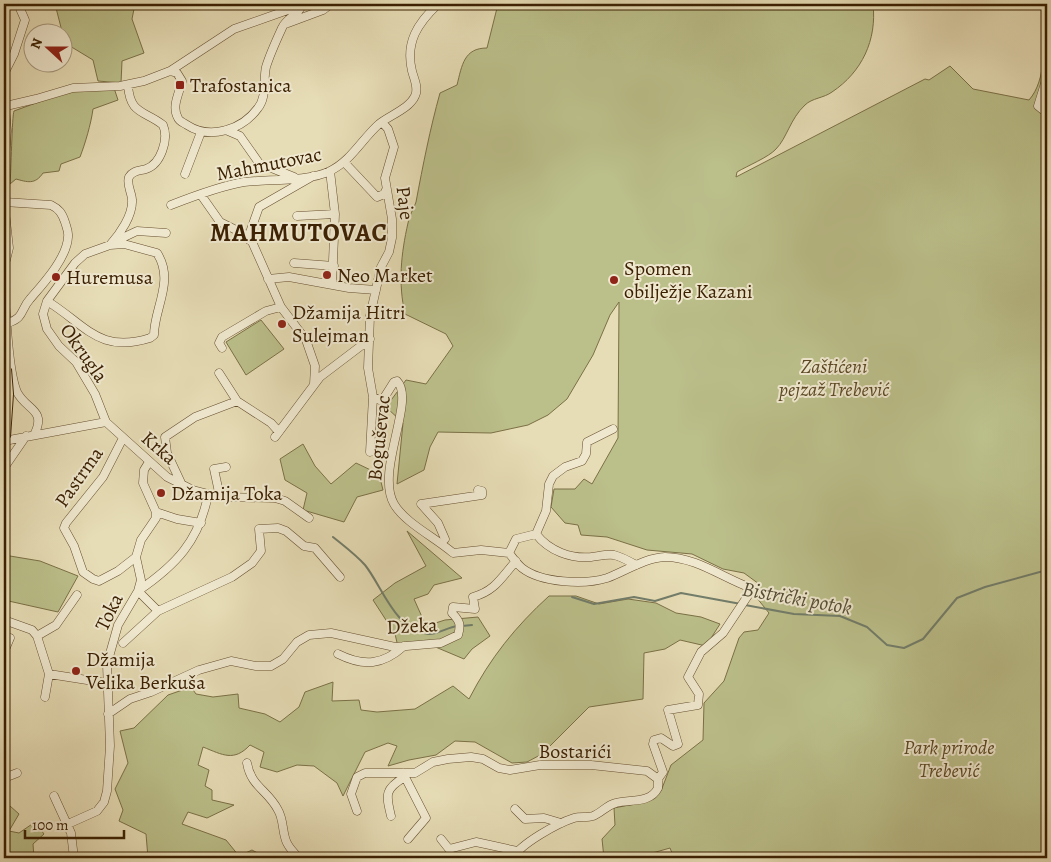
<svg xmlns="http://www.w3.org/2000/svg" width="1051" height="862" font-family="Alegreya,serif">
	<rect width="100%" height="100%" fill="#e6dcb5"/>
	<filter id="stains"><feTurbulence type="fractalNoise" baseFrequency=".004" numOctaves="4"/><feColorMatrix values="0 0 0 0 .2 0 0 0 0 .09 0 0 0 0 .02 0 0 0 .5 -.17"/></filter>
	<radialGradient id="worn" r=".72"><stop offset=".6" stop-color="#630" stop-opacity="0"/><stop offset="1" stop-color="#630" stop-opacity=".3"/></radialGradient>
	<path fill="#bbbf8a" stroke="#7b7046" d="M55,4H135L132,19L144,53L122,61L121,83L98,81L93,60L65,43Z
		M498,4H873C877,40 862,72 832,92C824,98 812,98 805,105C790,119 787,138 776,149C769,157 747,166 737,172L736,177L925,79L929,80L950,66L973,89L1029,100C1047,80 1043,42 1047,17V858H674L670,848L649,854V858H604L602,839L615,825L614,808L645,802L661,791L671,765L703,740L704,703L724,681L739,638L744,632L758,630L769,613L756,597L759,584L744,573L723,569L692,554L647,550L607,537L581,535L578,525L565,523L551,507L554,489H575L584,479L592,484L618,438L619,302L610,315L593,355L567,399L548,415L528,425L491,433L438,432L430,447L424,470L397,484L403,423L386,407L406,380L426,384L453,346L446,334L405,314C398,283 401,254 408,223C409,215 414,209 416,202C423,165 430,129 440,93L457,85C462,65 464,48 487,48Z
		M114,88L118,100L93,109C91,124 85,144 80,157L61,164L59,171L43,173C35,185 27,182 16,179L10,184C11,174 12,115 14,111L66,92Z
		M261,320L284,349L246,375L226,342Z
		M303,444L315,466L331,484L356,463L379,474L383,490L357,497L344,522L303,510L307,493L285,480L280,459Z
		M407,531L462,578L434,585L428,594L414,599L426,626L445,620L478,617L490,636L472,649L464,659L426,643L399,651L395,634L373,600L395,583L426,566Z
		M4,555L40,561L78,576L58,612L4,600Z
		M549,596H576L599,604L628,599L656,603L676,613L701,617L720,624L706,646L680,640L665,649L644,653L643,699L589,707L542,754L527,762L512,763L475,742L455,741L436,755L409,760L388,766L397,746L388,743L365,752L343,796L337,783L314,766L297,765L277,772L260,767L264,752L250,745C234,762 223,755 203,747L198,765L209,770L205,786L212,790V800L234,805L207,818L188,812L182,824L226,840L239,856L252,850L267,858H148L146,834L119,821L123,810L115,789L128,763L120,731L134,728L168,695L191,687L196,694L213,697L238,694L239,708L265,714L280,722L299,707L305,692L333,682L332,701L359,700L361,710L377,712L415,709L453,686L469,699C490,658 516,626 549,596Z
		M10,806L19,814L9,831L19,833L35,822L44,834L33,844L34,858H4V819Z"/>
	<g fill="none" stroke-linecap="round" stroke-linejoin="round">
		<path stroke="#727d6a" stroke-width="2" d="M333,537C344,546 355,554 365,565C382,586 395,630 428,634C437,635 448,627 457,626
			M572,597L594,604L634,597L655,601L681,593L741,604
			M745,605L794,614L840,616L867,627L887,645L904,648L923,639L957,598L985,587L1047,570
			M462,626L472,625"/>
		<defs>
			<path id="minor" d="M288,23L323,10L331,4
				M170,71L177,73L182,81C180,92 171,106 178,118C179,121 184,123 187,125C210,140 242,130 258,108C267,97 263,80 266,67C270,54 276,41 282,28C286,18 299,15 302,5
				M4,74L14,54L25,20L18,4
				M1047,77L1038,106L1043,110H1047
				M4,96L7,131L4,170
				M6,106L36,99L73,88L120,86L144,81L170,71L234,29L302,5
				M226,130L240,136L259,163L294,177
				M344,162L377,197L384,194L386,190
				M330,171L335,214L332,284
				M185,174L201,132
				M313,176L259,207L249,235L281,307L306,340L315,366L314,384
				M201,195L220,222L246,235L249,240
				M4,202L51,205C59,209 62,213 65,222C66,226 69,232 68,237C67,258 43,284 30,299C20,310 25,318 7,323
				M4,203L9,248L4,268
				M171,205C194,196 220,186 244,182C268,179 308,182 330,171C351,161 362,139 379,124C390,115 409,109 415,96C419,88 414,79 412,71C405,42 418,23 438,4
				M297,216L335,214
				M116,241L137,231L166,233
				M110,245C120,234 133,215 132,200C132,193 126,184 129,177C133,170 140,171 146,169C161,164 169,139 163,125C144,110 130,115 128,85
				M294,263L334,266
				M268,279L289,277L349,288L376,290
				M4,285C6,310 8,371 17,392C26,410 46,409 35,433
				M47,301C86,325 99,354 150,338L154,335C154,308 175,281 157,253L124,244L110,245L85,254L75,263L47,301L43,314L47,329L59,346L76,362L95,394L106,422L167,477L193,490L220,497L275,498L285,501L309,518
				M222,348L219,343L222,337L266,311L281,307
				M219,373L237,401L271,423L279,432
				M373,397L382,401L394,382L397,381C416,400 375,471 394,504C405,523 436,538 453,553L481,550L509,553C513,558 517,564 522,568C541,583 585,585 607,578C626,571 644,558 665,557C696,557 723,578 751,588V591L723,633L701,652L688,677L699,694L698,705L668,710L678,744L673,746L661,738L654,740L653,744L663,772L658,779
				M275,437L320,377L370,339
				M123,438L103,477L66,523L64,528L74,546L83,572L93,579L99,581L118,571L136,557L141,540L156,518V512L143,483L144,470L149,462
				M4,441L106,422
				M370,452L373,397L368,368L370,316L381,267L389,252L392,238V219L385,178L394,147L388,129L382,122
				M4,468L26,436
				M182,485L167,453L165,437L195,417L237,401
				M220,497L214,469L226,467
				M156,512L177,519L201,523
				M536,534C549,551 571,559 591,557C599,556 607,554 614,555C622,557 629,561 636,565
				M441,543L445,539L438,523L421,504L482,495V491L478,490
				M509,553L516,539L536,534L546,511L549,484L553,476L565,467L582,461L586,454L587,442L613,429
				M158,611L138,591C176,565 199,541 208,495
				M4,620L32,630L37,636L49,674L45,697
				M37,636L56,625L77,595
				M123,643L158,611L232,577L252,563L261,551L259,529L278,528L286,531L304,546L315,548L340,577
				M4,652L10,638
				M338,654C364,667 383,665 404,646
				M49,674L106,683
				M108,714L130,699L151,692L199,670L231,661L256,666H271L283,659L297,642L309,635L331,633L395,647L441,643L458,635C461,625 460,621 452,613L453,607L475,609L473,597C495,591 501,578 516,561
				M247,763C251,787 268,790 278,810C284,820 282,833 287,843C290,849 295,854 299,858
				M405,777L426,818L408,839
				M4,778L17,773
				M54,796L71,833L74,858
				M515,809L525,819L544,818L561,823
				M357,811L351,794L357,777L365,773H415L433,762L448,759L471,757L483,759L499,768L510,770L540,765H591L647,771L658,779V788C650,804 630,799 616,803C607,805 601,813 593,816C587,818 580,816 574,818C558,823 520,844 513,858
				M391,816C386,795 384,789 405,777L403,773
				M68,824L97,811L104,802L107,791L110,746L107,664L118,625L138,591L141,580L136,557
				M441,839L449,849L476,842L517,851"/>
		</defs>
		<use href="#minor" stroke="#664f2f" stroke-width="9"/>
		<use href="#minor" stroke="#efe8cf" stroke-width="8"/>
		<defs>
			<path id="primary-bridge" d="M4,437L7,394L5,369"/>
		</defs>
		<use href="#primary-bridge" stroke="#3b2002" stroke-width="14" stroke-linecap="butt"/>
		<use href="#primary-bridge" stroke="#e6dcb5" stroke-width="12"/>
	</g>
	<g fill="#8f2418" stroke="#efe8cf" stroke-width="2">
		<rect x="175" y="80" width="10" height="10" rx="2.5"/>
		<circle cx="327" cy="275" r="5"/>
		<circle cx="56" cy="277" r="5"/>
		<circle cx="614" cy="280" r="5"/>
		<circle cx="282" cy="324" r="5"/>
		<circle cx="161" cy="493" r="5"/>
		<circle cx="76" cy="671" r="5"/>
	</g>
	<g text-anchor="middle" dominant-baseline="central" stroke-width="4" stroke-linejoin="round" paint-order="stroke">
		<g font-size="20" fill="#3b2002" stroke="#efe8cf" text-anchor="start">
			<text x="190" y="85">Trafostanica</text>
			<text x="624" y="268">Spomen<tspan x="624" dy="23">obilježje Kazani</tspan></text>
			<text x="337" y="275">Neo Market</text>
			<text x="66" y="277">Huremusa</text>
			<text x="292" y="312">Džamija Hitri<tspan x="292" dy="23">Sulejman</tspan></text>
			<text x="171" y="493">Džamija Toka</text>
			<text x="86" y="659">Džamija<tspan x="86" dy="23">Velika Berkuša</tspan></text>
		</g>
		<g font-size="20" fill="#3b2002" stroke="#efe8cf">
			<text transform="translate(269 164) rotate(-11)">Mahmutovac</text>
			<text transform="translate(405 203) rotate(83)">Paje</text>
			<text transform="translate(84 353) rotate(55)">Okrugla</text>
			<text transform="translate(379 438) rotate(-84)">Boguševac</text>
			<text transform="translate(159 448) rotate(41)">Krka</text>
			<text transform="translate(79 477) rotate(-55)">Pastrma</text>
			<text transform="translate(109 612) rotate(-64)">Toka</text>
			<text transform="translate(412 626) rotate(-3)">Džeka</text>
			<text x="575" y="751">Bostarići</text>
		</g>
		<g font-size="20" font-style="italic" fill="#5b4824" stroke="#efe8cf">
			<text x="834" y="366">Zaštićeni<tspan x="834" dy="23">pejzaž Trebević</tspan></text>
			<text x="949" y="747">Park prirode<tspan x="949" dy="23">Trebević</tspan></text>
		</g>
		<g font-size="21" font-style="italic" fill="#564e36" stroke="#efe8cf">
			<text transform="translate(797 598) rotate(10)">Bistrički potok</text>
		</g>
		<g font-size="25" font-weight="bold" letter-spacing="1" fill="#3b2002" stroke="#efe8cf">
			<text x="299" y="233">MAHMUTOVAC</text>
		</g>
	</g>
	<rect width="1051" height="862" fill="none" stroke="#e6dcb5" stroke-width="20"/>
	<rect x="5" y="5" width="1041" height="852" fill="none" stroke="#3b2002" stroke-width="2.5"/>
	<rect x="10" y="10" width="1031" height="842" fill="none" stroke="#3b2002"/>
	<g transform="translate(48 48) rotate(291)"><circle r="24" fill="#efe8cf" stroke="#a7987d"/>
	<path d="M0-4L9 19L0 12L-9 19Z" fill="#8f2418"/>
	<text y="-8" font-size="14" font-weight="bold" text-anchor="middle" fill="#3b2002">N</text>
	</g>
	<path d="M25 830v8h99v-8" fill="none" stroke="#3b2002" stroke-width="2.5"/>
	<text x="32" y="830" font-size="15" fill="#3b2002" stroke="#efe8cf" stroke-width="4" paint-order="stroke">100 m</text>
	<rect width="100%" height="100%" filter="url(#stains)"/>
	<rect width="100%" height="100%" fill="url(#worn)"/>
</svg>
